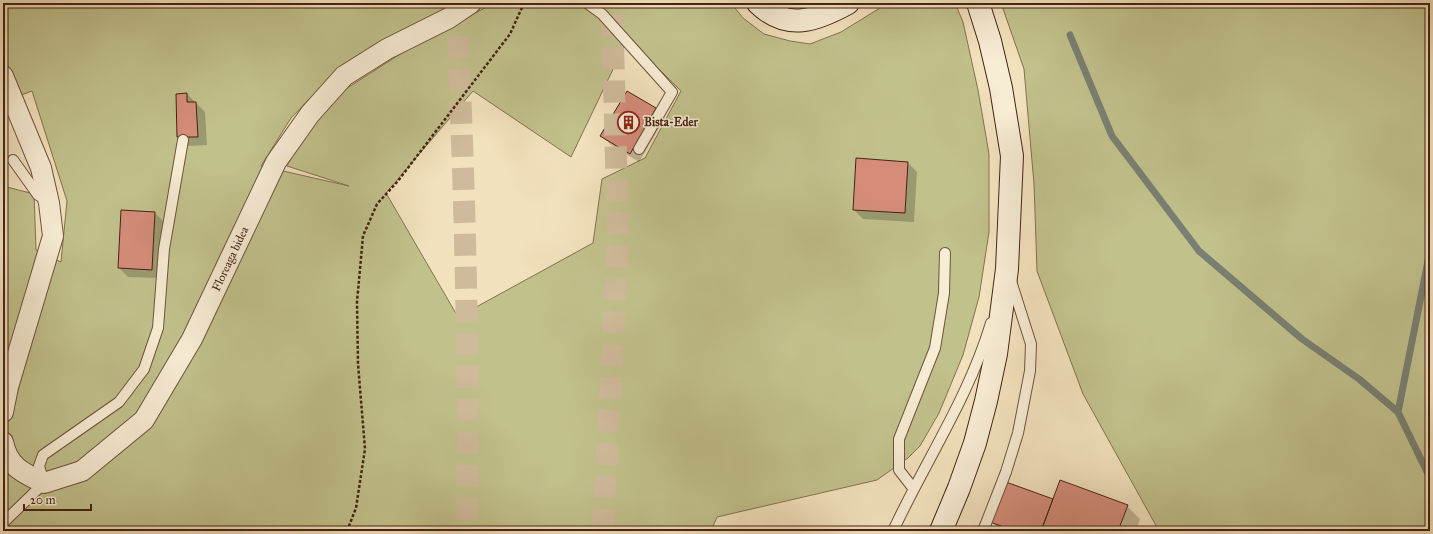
<svg xmlns="http://www.w3.org/2000/svg" width="1433" height="534" font-family="'IM FELL Great Primer',serif">
	<rect width="100%" height="100%" fill="#f2e1bd"/>
	<filter id="stains"><feTurbulence type="fractalNoise" baseFrequency=".005" numOctaves="4"/><feColorMatrix values="0 0 0 0 .2 0 0 0 0 .09 0 0 0 0 .02 0 0 0 .5 -.17"/></filter>
	<radialGradient id="worn" r=".72"><stop offset=".6" stop-color="#630" stop-opacity="0"/><stop offset="1" stop-color="#630" stop-opacity=".3"/></radialGradient>
	<path fill="#c1c18c" stroke="#83724f" fill-rule="evenodd" d="M3,3H435L444,10L342,65L291,118L261,166L349,186L287,166L303,136L341,92L408,49L494,3H731L743,18L764,34L790,41L810,44L841,32L888,3H955L963,22L978,90L989,154V232L979,297L963,355L939,413L920,446L908,458L877,480L717,517L711,531H3V186L34,194L36,250L61,262L67,201L32,91L3,102ZM628,38L681,91L645,158L602,179L593,243L458,317L386,193L473,91L571,157Z
		M1001,3H1430V531H1159L1083,394L1037,271L1034,184L1024,69Z"/>
	<path fill="#0003" d="M627,92L656,109L665,118L639,162L611,145L602,136Z
		M187,94L205,112L207,145L188,146L178,137Z
		M3,148L9,160L3,163Z
		M908,163L917,172L914,222L863,219L854,210Z
		M122,211L155,213L164,222L161,278L128,277L119,268Z
		M1054,501L1127,506L1140,519L1136,531H1010L996,526L991,521Z"/>
	<g fill="none" stroke-linecap="round" stroke-linejoin="round">
		<path stroke="#798072" stroke-width="7" d="M1070,35L1112,136L1199,251L1302,339L1359,379L1398,412L1430,478
			M1398,412L1430,251"/>
	</g>
	<path fill="#d58d7a" stroke="#452312" d="M627,91L656,108L630,154L600,136Z
		M187,93V102H196L198,137H177L176,94Z
		M856,158L908,162L905,213L853,210Z
		M121,210L155,212L152,270L118,268Z
		M1060,480L1128,505L1118,531H1041Z
		M1006,482L1053,499L1041,531H1015L990,522Z"/>
	<g fill="none" stroke-linecap="round" stroke-linejoin="round">
		<path stroke="#cfbb9b" stroke-width="22" stroke-dasharray="22 11" stroke-linecap="butt" d="M456,3C465,179 469,355 467,531
			M603,531L618,240L612,3"/>
		<defs>
			<path id="service" d="M587,3L602,14L672,92L639,149
				M13,160L38,195L46,200
				M913,488L899,470V439L935,348L944,293L945,253
				M3,523L44,483L39,466L43,455L119,402L144,369L158,328L164,249L183,140
				M893,531C925,462 969,397 991,323
				M983,531L1006,472L1018,433L1030,371L1031,344L1011,281"/>
			<g id="minor">
				<path d="M3,76L41,168L49,203L53,236L8,387L3,412"/>
				<path id="s1" d="M3,442C8,467 23,473 44,483L82,471L144,420L192,339L276,162L310,114L344,76L387,49L449,18L471,3"/>
			</g>
			<path id="secondary" d="M758,3C787,32 817,20 848,3
				M941,531L959,488L975,443L986,401L996,354L1007,269L1012,156L1001,88L990,41L978,3"/>
		</defs>
		<use href="#service" stroke="#70523d" stroke-width="12"/>
		<use href="#minor" stroke="#70523d" stroke-width="22"/>
		<use href="#secondary" stroke="#452312" stroke-width="24"/>
		<path stroke="#452312" stroke-width="2.5" stroke-dasharray="3 2" stroke-linecap="butt" d="M347,531L356,508L365,449L358,364L357,302L363,236L377,204L398,181L510,34L524,3"/>
		<use href="#service" stroke="#f7ecd4" stroke-width="10"/>
		<use href="#minor" stroke="#f7ecd4" stroke-width="20"/>
		<use href="#secondary" stroke="#f7ecd4" stroke-width="22"/>
	</g>
	<defs>
		<symbol id="building-ring" viewBox="-11 -11 22 22"><circle r="9.5" fill="#f7ecd4" stroke="#8f2418" stroke-width="1.5"/><path d="M-4-6H4V6H1V3H-1V6H-4ZM-2.5-4.3h1.7v1.8h-1.7ZM.8-4.3h1.7v1.8H.8ZM-2.5-1h1.7V.8h-1.7ZM.8-1h1.7V.8H.8Z" fill="#8f2418"/></symbol>
	</defs>
	<g fill-rule="evenodd">
		<use href="#building-ring" x="616" y="110" width="25" height="25"/>
	</g>
	<g text-anchor="middle" dominant-baseline="central" stroke-width="3" stroke-linejoin="round" paint-order="stroke">
		<g font-size="12" font-weight="bold" fill="#452312" stroke="#f7ecd4" text-anchor="start">
			<text x="644" y="122">Bista-Eder</text>
		</g>
		<g font-size="12" fill="#452312" stroke="#f7ecd4">
			<text stroke="none"><textPath href="#s1" startOffset="364">Floreaga bidea</textPath></text>
		</g>
	</g>
	<rect width="1433" height="534" fill="none" stroke="#f2e1bd" stroke-width="16"/>
	<rect x="4" y="4" width="1425" height="526" fill="none" stroke="#452312" stroke-width="2"/>
	<rect x="8" y="8" width="1417" height="518" fill="none" stroke="#452312"/>
	<path d="M24 504v6h67v-6" fill="none" stroke="#452312" stroke-width="2"/>
	<text x="30" y="504" font-size="12" fill="#452312" stroke="#f7ecd4" stroke-width="3" paint-order="stroke">20 m</text>
	<rect width="100%" height="100%" filter="url(#stains)"/>
	<rect width="100%" height="100%" fill="url(#worn)"/>
</svg>
